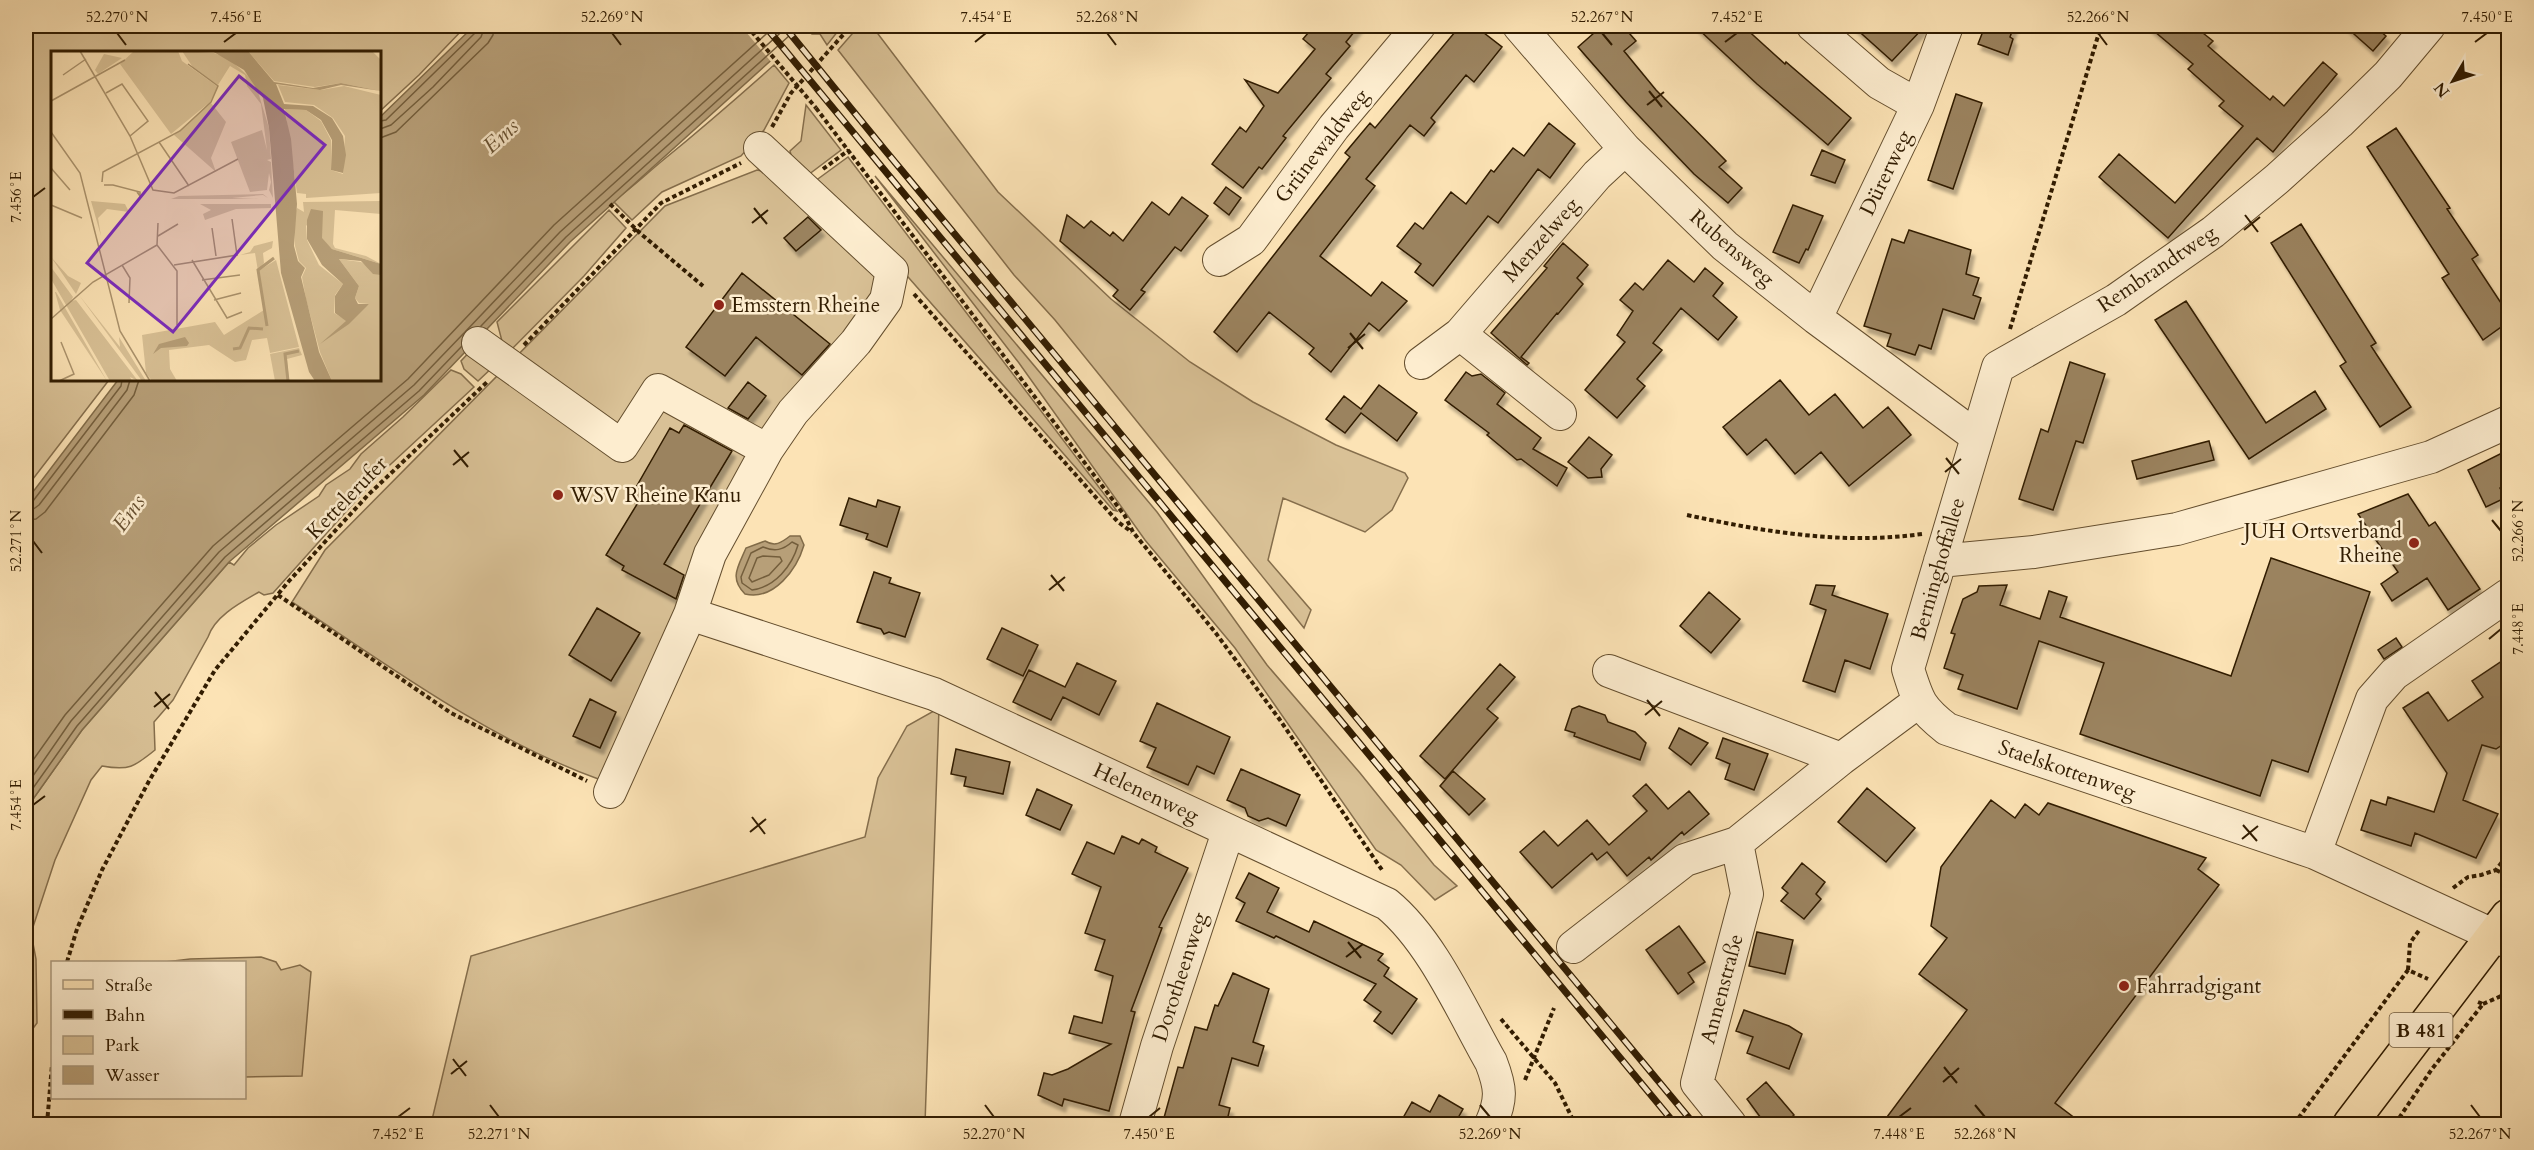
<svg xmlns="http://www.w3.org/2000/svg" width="2534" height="1150" font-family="Cardo,serif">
	<defs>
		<filter id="shadow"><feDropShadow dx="3.5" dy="6" stdDeviation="1.5" flood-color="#0004"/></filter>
	</defs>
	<rect width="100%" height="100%" fill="#fce3b5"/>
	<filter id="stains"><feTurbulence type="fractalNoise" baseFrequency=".00333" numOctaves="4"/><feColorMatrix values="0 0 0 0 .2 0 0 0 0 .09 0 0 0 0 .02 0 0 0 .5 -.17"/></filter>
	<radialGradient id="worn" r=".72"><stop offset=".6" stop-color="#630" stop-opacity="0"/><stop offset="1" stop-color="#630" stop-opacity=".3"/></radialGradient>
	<path fill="#d9c196" stroke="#856e4c" stroke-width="1.5" d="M26,26H466L419,75L380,111V52H52V380H109L26,488Z
		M809,26H842L827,45L820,34H812L806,28Z
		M859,26H872L998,192L1111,299L1190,362L1253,402L1336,445L1405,473L1408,478L1392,510L1365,532L1283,498L1268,560L1311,610L1304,628L1055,320L1014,275L838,50Z
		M774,65L789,83L764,130L741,156L662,192L632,220L613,201C631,189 645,175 662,161C700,130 737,98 774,65Z
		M806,105L841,150L804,178L793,163L790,151L801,141Z
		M848,157L1117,511L1113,510L872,236L811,184Z
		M757,170L775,174L877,278L876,299L770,441L601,780C491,741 389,666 292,602L325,550L665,206Z
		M875,176L1157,512L1267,665L1360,773L1434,865L1457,886L1435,900L1401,865L1376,850L1235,648L1145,540L1019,363Z
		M609,210L626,228L584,276L509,352L503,345L497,322Z
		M475,346L496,364L478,381L464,369L461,361Z
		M451,370L461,374L474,387L378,476L273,593L264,595L259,592C240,603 215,616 208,637L173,700L154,722L155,750C134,767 129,771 102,766L91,780L55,860L31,933L36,959L37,1023L26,1038V809L82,730L229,562L234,565L248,548L276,525L319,496L326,485L350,469L361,454L403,417Z
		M939,708L925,1124H431L471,956L865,837L878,778L907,726Z
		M261,957L276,962L281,970L300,965L311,972L302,1076L245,1077L244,962H165L190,959Z"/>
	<path fill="#b79f78" stroke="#816b48" stroke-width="1.5" d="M474,26H809L570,242L424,395L229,562L82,730L26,809V501L118,380H380V117Z
		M790,536H800L804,545C797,569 774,601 745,594C729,578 738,567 746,548L765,541C775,547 781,543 790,536Z"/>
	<path fill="#fce3b5" d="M741,26H797L804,34L772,63Z"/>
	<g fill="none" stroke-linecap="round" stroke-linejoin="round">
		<path stroke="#745e3c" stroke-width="1.5" d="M380,121L386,120L476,32L478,26
			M380,129L391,125L433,87L481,37L485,26
			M380,138L396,132L488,43L493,35L494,26
			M481,326L566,237L800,26
			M465,332L560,232L788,26
			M26,504L33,501L121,386L122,380
			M26,511L32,510L39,505L127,390L130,380
			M26,520L36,519L45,512L134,395L139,380
			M792,542L798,545C792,566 775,587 752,590L742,583L741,577L751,553L763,547C775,552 783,550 792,542Z
			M763,556L780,557L782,561L769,575L752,582L749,578L757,558Z
			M26,770L65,715L213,546L408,379L554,225L775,26
			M26,786L71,721L219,552L414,385L464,333
			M26,798L77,726L225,557L419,391L462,346"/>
	</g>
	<path fill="#9b835f" stroke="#311c01" stroke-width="1.5" filter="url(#shadow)" d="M1314,26H1359L1346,42L1350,46L1326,74L1331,78L1283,136L1286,138L1262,169L1259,167L1243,188L1212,164L1240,127L1246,132L1264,106L1245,80L1278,93L1315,49L1303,39Z
		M1460,26H1475L1502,47L1474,82L1466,75L1431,118L1435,122L1424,136L1410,125L1366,179L1375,186L1320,256L1371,296L1382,282L1407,301L1379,331L1369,323L1331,372L1309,354L1314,348L1269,312L1237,352L1214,332L1350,157L1345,153L1370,123L1375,128Z
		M1602,26H1623L1636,41L1624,51L1656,90L1726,161L1719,167L1742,188L1728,203L1694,174L1672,151L1626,102L1578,47Z
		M1695,26H1743L1785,64L1786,62L1851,118L1828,145L1757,84Z
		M1853,26H1925L1892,61Z
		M1985,26H2014L2010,37L2013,39L2008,55L1978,44Z
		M2148,26H2194L2213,41L2208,46L2270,100L2273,96L2284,106L2323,62L2337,74L2273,152L2257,138L2168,238L2099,177L2119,154L2175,203L2243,126L2219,106L2224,101L2188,69L2193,64Z
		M2345,26H2374L2386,36L2373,51Z
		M1956,94L1982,103L1953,189L1928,180Z
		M1549,123L1575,144L1550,178L1538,169L1498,223L1488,216L1433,286L1415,272L1421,264L1397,246L1415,223L1423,229L1451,192L1466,204L1491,170L1494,172L1513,148L1524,156Z
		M2396,128L2450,208L2447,209L2478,255L2472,259L2503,306L2501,307L2508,319V322L2483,340L2442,278L2449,274L2367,147Z
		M1822,150L1845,160L1835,183L1811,175Z
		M1226,187L1241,198L1229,215L1214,203Z
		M1182,197L1208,216L1181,251L1175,247L1141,290L1145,292L1130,310L1113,296L1118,290L1060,241L1067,215L1084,228L1091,221L1110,236L1113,232L1123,241L1152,202L1169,215Z
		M1793,205L1823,216L1808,250L1806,249L1799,263L1773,252Z
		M808,217L821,230L796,251L784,238Z
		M2301,224L2376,343L2371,346L2411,407L2380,427L2340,366L2346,362L2271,243Z
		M1909,230L1971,250L1966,274L1979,278L1973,295L1981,298L1974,319L1943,309L1931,349L1919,345L1915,355L1887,346L1891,334L1864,326L1892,239L1904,243Z
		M1563,243L1588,265L1577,278L1583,284L1558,314L1557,313L1521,357L1529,363L1527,365L1491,333L1547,268L1544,266Z
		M1668,260L1694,282L1705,268L1723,283L1713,296L1737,317L1718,340L1681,308L1653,343L1662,350L1637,379L1645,386L1617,418L1585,390L1625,342L1617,335L1633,311L1620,300L1635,283L1643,290Z
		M742,273L830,344L802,375L756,337L725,376L686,347Z
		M2186,301L2266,423L2315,391L2326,409L2249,459L2155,320Z
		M2070,362L2105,374L2083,443L2076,441L2053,510L2019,499L2041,429L2048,432Z
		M1466,372L1472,376L1481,374L1505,393L1497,404L1541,438L1533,449L1567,468L1557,486L1521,459L1517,460L1487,435L1489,433L1445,400Z
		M1780,380L1809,415L1835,394L1863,428L1888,407L1911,435L1849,486L1821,452L1795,474L1766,439L1747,455L1723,427Z
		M748,382L766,396L748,419L728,408Z
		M1379,385L1417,413L1397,441L1361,413L1345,433L1326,419L1344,396L1361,409Z
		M684,425L732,451L664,564L684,575L676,599L622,570L624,566L606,555L639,501L631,496L670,428L679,433Z
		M1589,437L1612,455L1601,469L1602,477L1588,478L1568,462Z
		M2209,441L2214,460L2137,479L2132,461Z
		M2508,450V484L2500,488L2505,498L2486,507L2468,470Z
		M2408,494L2429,526L2435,522L2480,589L2448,610L2427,578L2392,601L2381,584L2398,572L2358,514Z
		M849,498L876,507L878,500L900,507L887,547L866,539L868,534L840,525Z
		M2271,558L2370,592L2308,772L2272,760L2260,796L2080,734L2104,663L2039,641L2017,709L1958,689L1963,675L1944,668L1955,634L1951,633L1963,599L1977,592L1979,586L2007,585L2000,605L2040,619L2049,591L2067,597L2060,617L2231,676Z
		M874,572L891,578L889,583L920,593L905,637L889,632L884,634L881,629L857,622Z
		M1816,585L1835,586L1832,595L1888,614L1870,669L1845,660L1835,692L1803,681L1826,610L1810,604Z
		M1709,592L1740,619L1711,653L1680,626Z
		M597,608L640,633L611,681L569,655Z
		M1002,628L1038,645L1023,676L987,659Z
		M2396,638L2402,647L2384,659L2378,650Z
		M2508,657V741L2496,749L2482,745L2463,800L2498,814L2476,858L2415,833L2411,846L2361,830L2371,800L2386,805L2388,797L2434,812L2447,773L2403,708L2428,692L2448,721L2483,697L2472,681Z
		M1077,663L1116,681L1099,715L1063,697L1051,720L1013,702L1029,670L1065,687Z
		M1500,664L1515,677L1487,709L1498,718L1445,779L1420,756Z
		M590,699L616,712L600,748L573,736Z
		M1157,703L1230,737L1214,774L1197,766L1188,785L1147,767L1156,748L1140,741Z
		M1579,706L1605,715L1608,722L1635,732L1646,743L1640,760L1574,736L1575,733L1565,730L1572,709Z
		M1679,728L1708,743L1691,765L1669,748Z
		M1723,738L1768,754L1754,790L1725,779L1730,764L1716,758Z
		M956,749L1010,762L1003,794L964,786L966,777L951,774Z
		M1241,769L1300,795L1286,826L1268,818L1259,821L1248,816L1245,808L1227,800Z
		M1453,771L1485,799L1469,815L1440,786Z
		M1646,784L1668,809L1689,791L1709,814L1684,835L1682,832L1651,860L1649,857L1627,876L1607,852L1597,860L1592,853L1552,888L1520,852L1544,831L1558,846L1587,820L1609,845L1647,811L1633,796Z
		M1867,788L1915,828L1886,862L1838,822Z
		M1037,789L1072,805L1060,830L1026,815Z
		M1991,800L2015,818L2025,804L2039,815L2048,803L2206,858L2198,869L2219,885L2055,1103L2084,1125H1881L1967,1010L1919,974L1947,938L1931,926L1941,867Z
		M1122,836L1139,844L1142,839L1157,847L1155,852L1188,868L1159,927L1162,928L1131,1011L1135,1012L1109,1111L1064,1099L1062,1106L1038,1095L1044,1073L1052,1075L1068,1069L1111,1044L1069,1033L1074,1016L1102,1023L1113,976L1095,970L1105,940L1085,933L1101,887L1072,874L1087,842L1114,854Z
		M1802,863L1825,882L1816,894L1821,899L1804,919L1781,901L1788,893L1782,888Z
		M1249,873L1279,888L1267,912L1309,932L1314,921L1383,954L1378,960L1389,968L1384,976L1417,999L1392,1034L1374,1021L1381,1012L1364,1000L1376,984L1276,936L1274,938L1236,921L1245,903L1236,898Z
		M1679,926L1705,962L1688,973L1694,982L1678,994L1646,950Z
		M1757,932L1793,940L1785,974L1749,966Z
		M1233,973L1269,989L1253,1042L1264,1046L1258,1066L1232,1058L1219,1105L1230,1108L1226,1125H1162L1178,1067L1183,1068L1195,1027L1207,1030L1215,1005L1218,1006Z
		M1744,1010L1789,1026L1802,1034L1789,1069L1747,1053L1753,1037L1736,1031Z
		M1766,1082L1794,1115L1784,1125H1766L1747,1099Z
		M1439,1095L1463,1109L1454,1125H1399L1412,1102L1430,1112Z"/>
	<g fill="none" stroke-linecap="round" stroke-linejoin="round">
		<defs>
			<path id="minor" d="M1519,26L1625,149L1725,246L1816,318L1977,437
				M1813,26L1879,83L1918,105
				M2429,26L2388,75L2339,123L2277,179L2213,232L2116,300L1998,367L1908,669C1918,701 1920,708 1947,729L2315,853L2508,942
				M1219,260L1251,240L1334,127L1419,26
				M1816,318L1918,105L1947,26
				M1460,334L1560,414
				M478,343L622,446L658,390L767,450
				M1421,363L1460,334L1597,175L1625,149
				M1940,561L2034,552L2177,529L2431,457L2508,422
				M690,614L934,694L1387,904C1432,941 1462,1011 1491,1062C1501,1088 1502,1099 1491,1124
				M1609,671L1841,759
				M610,792L690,614L710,554L767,450L793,412L856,342L886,300L892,271L760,148
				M2315,853L2372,699L2394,674L2508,595
				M1573,947L1685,860L1737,843L1841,759L1918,702
				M1135,1124L1157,1046L1228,832
				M1730,1124L1697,1083L1747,894L1737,843"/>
			<path id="major" d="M2350,1124L2508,916"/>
		</defs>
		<use href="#minor" stroke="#644e2e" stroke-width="34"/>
		<use href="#major" stroke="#311c01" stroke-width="36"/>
		<path stroke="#311c01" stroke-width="4" stroke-dasharray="4.5 3" stroke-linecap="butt" d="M816,108L1125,516L1133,532L1215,632L1280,720L1382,870
			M772,127L791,93L851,26
			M823,169L849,150
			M610,204L641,234L703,286
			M914,294L1118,522L1132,532
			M2010,329L2101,26
			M524,345L661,203L741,163
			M1687,515C1766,532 1841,545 1922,534
			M278,595L451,713L587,781
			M2496,870L2508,876
			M2453,888L2468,877L2481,875L2496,870L2508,854
			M67,962L77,929L102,870L149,781L215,670L289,581L368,495L487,382
			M2408,970L2410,943L2420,929
			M2483,1004L2508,993
			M1501,1019L1555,1083L1575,1124
			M1525,1080L1554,1008
			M47,1124L52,1065
			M2294,1124L2408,970L2428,979
			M2395,1124L2432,1069L2483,1004L2478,1002"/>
		<use href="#minor" stroke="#fdedcf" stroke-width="32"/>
		<use href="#major" stroke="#fce3b5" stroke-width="33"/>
		<defs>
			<path id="rail" d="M765,26L1675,1124
				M784,26L884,149L1694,1124"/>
		</defs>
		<use href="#rail" stroke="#311c01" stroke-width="7"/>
		<use href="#rail" stroke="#fdedcf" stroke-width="4.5" stroke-dasharray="14" stroke-linecap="butt"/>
		<path stroke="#311c01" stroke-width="4" stroke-dasharray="4.5 3" stroke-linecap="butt" d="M747,26L816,108"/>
	</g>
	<path fill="none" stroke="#311c01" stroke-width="2" d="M117,33L126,45M612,33L621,45M1107,33L1116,45M1602,33L1612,45M2098,33L2107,45M224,42L236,33M975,42L986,33M1725,42L1737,33M2475,42L2487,33M1649,91L1662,107M1647,105L1664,92M33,197L45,188M754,208L767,224M2245,215L2258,232M752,223L768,210M2244,230L2260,217M1350,333L1363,349M1348,348L1365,334M454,450L468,467M1946,458L1959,474M453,465L469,452M1945,472L1961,459M2492,520L2501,531M33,541L42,553M1051,575L1064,591M1049,590L1065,577M2489,639L2501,629M155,692L169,709M1647,700L1660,716M154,707L170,694M1645,715L1662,701M33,805L45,796M752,817L765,834M2243,825L2257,841M750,832L766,819M2242,839L2258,826M1348,942L1361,958M1346,957L1363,944M453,1059L466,1076M1944,1067L1957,1083M451,1074L467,1061M1943,1082L1959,1068M490,1105L499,1117M985,1105L994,1117M1480,1105L1490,1117M1975,1105L1985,1117M2471,1105L2480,1117M398,1117L410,1108M1149,1117L1160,1108M1899,1117L1911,1108"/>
	<g fill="#8f2418" stroke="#fdedcf" stroke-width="2">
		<circle cx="719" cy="305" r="6"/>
		<circle cx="558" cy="495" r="6"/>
		<circle cx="2414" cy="543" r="6"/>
		<circle cx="2124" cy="986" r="6"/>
	</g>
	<g text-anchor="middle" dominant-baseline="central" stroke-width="5" stroke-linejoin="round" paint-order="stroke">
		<rect fill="#fdedcf" stroke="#6e5b3f" stroke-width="1.5" x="2389.5" y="1013" width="63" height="34" rx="4.5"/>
		<g font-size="20" font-weight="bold" fill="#311c01">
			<text x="2421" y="1030">B 481</text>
		</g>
		<g font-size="21" fill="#311c01" stroke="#fdedcf">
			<text transform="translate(1322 146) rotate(-52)">Grünewaldweg</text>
			<text transform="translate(1886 173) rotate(-64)">Dürerweg</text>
			<text transform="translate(1541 240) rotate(-49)">Menzelweg</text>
			<text transform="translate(1732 248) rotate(41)">Rubensweg</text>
			<text transform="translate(2157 269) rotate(-34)">Rembrandtweg</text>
			<text transform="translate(347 498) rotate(-46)">Kettelerufer</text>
			<text transform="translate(1938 569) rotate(-74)">Berninghoffallee</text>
			<text transform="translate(2067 770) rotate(19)">Staelskottenweg</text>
			<text transform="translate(1146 793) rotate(25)">Helenenweg</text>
			<text transform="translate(1180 977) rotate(-72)">Dorotheenweg</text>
			<text transform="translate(1722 989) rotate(-75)">Annenstraße</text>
		</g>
		<g font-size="21" fill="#311c01" stroke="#fdedcf" text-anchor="start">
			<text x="731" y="305">Emsstern Rheine</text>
			<text x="570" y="495">WSV Rheine Kanu</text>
			<text x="2402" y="531" text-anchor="end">JUH Ortsverband<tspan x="2402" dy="24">Rheine</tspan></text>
			<text x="2136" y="986">Fahrradgigant</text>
		</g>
		<g font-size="22" font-style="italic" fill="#675031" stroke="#fdedcf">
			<text transform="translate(501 136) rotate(-42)">Ems</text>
			<text transform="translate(129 513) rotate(-54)">Ems</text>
		</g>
	</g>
	<g transform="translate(51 51)">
		<rect width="330" height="330" fill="#fce3b5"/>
		<path d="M83,0H127L131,10L167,36L159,51L120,83L69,13ZM131,0L163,2L178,8L204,31L218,77L220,108L216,109L220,111L222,147L218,139L220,131L218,122L216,139L199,141L180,91L211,79L216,99L210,53L196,35L194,24L179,15L167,34L143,18ZM197,0H321L330,9V40L290,32L264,36L223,30ZM53,3L71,7L47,23L44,19ZM227,34L270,39L293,35L330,44V142L255,147V143L246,142L234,58L255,59L270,70L280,89V119L292,123L294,85L282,67L263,54L234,51ZM160,52L175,71L160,107L165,121L123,84ZM212,143L217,147L212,144L181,147L208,148H120L128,145ZM40,150L74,153L78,161L56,158L47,167L50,185ZM330,150V163L284,159L282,193L284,197L315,205L330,213L281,198L255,174L256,189L268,214L292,233L284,244L283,262L295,269L318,253L308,252L304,247L308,235L288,208L310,211L330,224V330H281L269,301L255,248L251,226L255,217L248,210L244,195L243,165L246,157L253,161L252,151ZM149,153H220V157L185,158L154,169L152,163L160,159ZM222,190L221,197L212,202L213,212L207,220L204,202L189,204L199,201L203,195ZM0,206L17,225L30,232L25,243ZM225,209L248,296L219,302L216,287L201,289L195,309L184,311L158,294L118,299L119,318L126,330H101L95,322L91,284L164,271L173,284L213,259L207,220ZM0,216L22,246L20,250L25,249L87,330L79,326L81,330H59L0,228ZM4,241H5L56,330L9,259ZM28,244L69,296L68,286L95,330H91ZM248,297L251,304L236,308L238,330H224L219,303Z" fill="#d9c196"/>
		<path d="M161,0H197L223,31L262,37L290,32L330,40L290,34L269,39L225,33L233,53L262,55L281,67L292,85L295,104L292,122L280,119L281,89L270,69L255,59L233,58L240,88L246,153L243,195L247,210L254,217L250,226L268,301L281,330H264L258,321L230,222L218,77L212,47L193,19ZM260,158L272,160L271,187L281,198L330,213V224L322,223L310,210L288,208L308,235L304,247L307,253H318L298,273L269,293L295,270L284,262V245L292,233L271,214L256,188V169ZM134,286L138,292L136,295L110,297L102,303L108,293Z" fill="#b79f78"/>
		<path fill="none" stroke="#b79f78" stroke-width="3" d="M216,275L207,219L223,207M182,298L189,297L198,277L212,278M237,330L234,303L248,300"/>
		<path fill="none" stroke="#ab936d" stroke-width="1.5" d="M29,0L79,85L102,139L123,142L187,108M12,24L35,8M55,42L71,33L97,70L79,85M0,50L74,9M0,81L29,122L69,280L99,330M108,91L138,135M0,117L19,139M51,131L52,121L129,80L160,51L167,35L137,13M53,134H62L89,141V145L86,141M0,154L31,167M161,177L165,205M107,185L127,173M106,194L126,220V274M106,194L107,172M141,209L176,267L191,261M71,214L79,227L78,252M123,214L186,204L181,168M151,229L189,224M163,249L190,242M0,268L42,231L106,194M8,330L23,323L10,291"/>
		<path fill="#7b2cbf" fill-opacity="0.15" stroke="#7b2cbf" stroke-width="3" d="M188,25L274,94L122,281L36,212Z"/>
		<rect width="330" height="330" fill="none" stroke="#311c01" stroke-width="3"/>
	</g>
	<rect width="2534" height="1150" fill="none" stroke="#fce3b5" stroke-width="66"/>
	<rect x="51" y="961" width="195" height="138" fill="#fdedcf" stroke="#ab997d" stroke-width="1.5"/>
	<rect x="63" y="980" width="30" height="9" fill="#fce3b5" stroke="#ab997d" stroke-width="1.5"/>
	<text x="105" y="991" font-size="18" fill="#311c01">Straße</text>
	<rect x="63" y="1010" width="30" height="9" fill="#311c01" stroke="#ab997d" stroke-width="1.5"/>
	<text x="105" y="1021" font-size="18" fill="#311c01">Bahn</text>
	<rect x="63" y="1036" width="30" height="18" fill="#d9c196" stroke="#ab997d" stroke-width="1.5"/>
	<text x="105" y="1051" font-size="18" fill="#311c01">Park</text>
	<rect x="63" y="1066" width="30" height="18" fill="#b79f78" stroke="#ab997d" stroke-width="1.5"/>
	<text x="105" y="1081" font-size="18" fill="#311c01">Wasser</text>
	<g transform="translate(2453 81) rotate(231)" stroke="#fdedcf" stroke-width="4.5" paint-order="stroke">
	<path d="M0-4.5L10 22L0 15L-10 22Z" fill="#311c01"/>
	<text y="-9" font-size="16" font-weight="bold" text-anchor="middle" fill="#311c01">N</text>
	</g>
	<rect x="33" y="33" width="2468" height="1084" fill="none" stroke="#311c01" stroke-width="2"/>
	<g font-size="15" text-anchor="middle" fill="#311c01">
		<text x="117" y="22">52.270°N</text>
		<text x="236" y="22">7.456°E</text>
		<text x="612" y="22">52.269°N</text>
		<text x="986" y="22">7.454°E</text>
		<text x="1107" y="22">52.268°N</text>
		<text x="1602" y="22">52.267°N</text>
		<text x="1737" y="22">7.452°E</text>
		<text x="2098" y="22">52.266°N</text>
		<text x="2487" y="22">7.450°E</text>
		<text transform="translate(16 197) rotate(-90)" y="5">7.456°E</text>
		<text transform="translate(2518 531) rotate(-90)" y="5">52.266°N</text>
		<text transform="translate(16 541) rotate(-90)" y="5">52.271°N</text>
		<text transform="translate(2518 629) rotate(-90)" y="5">7.448°E</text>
		<text transform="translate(16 805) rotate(-90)" y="5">7.454°E</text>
		<text x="398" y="1139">7.452°E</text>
		<text x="499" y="1139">52.271°N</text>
		<text x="994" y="1139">52.270°N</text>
		<text x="1149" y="1139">7.450°E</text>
		<text x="1490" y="1139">52.269°N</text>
		<text x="1899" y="1139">7.448°E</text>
		<text x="1985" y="1139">52.268°N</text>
		<text x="2480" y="1139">52.267°N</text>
	</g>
	<rect width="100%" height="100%" filter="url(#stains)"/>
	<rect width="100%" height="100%" fill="url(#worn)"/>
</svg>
